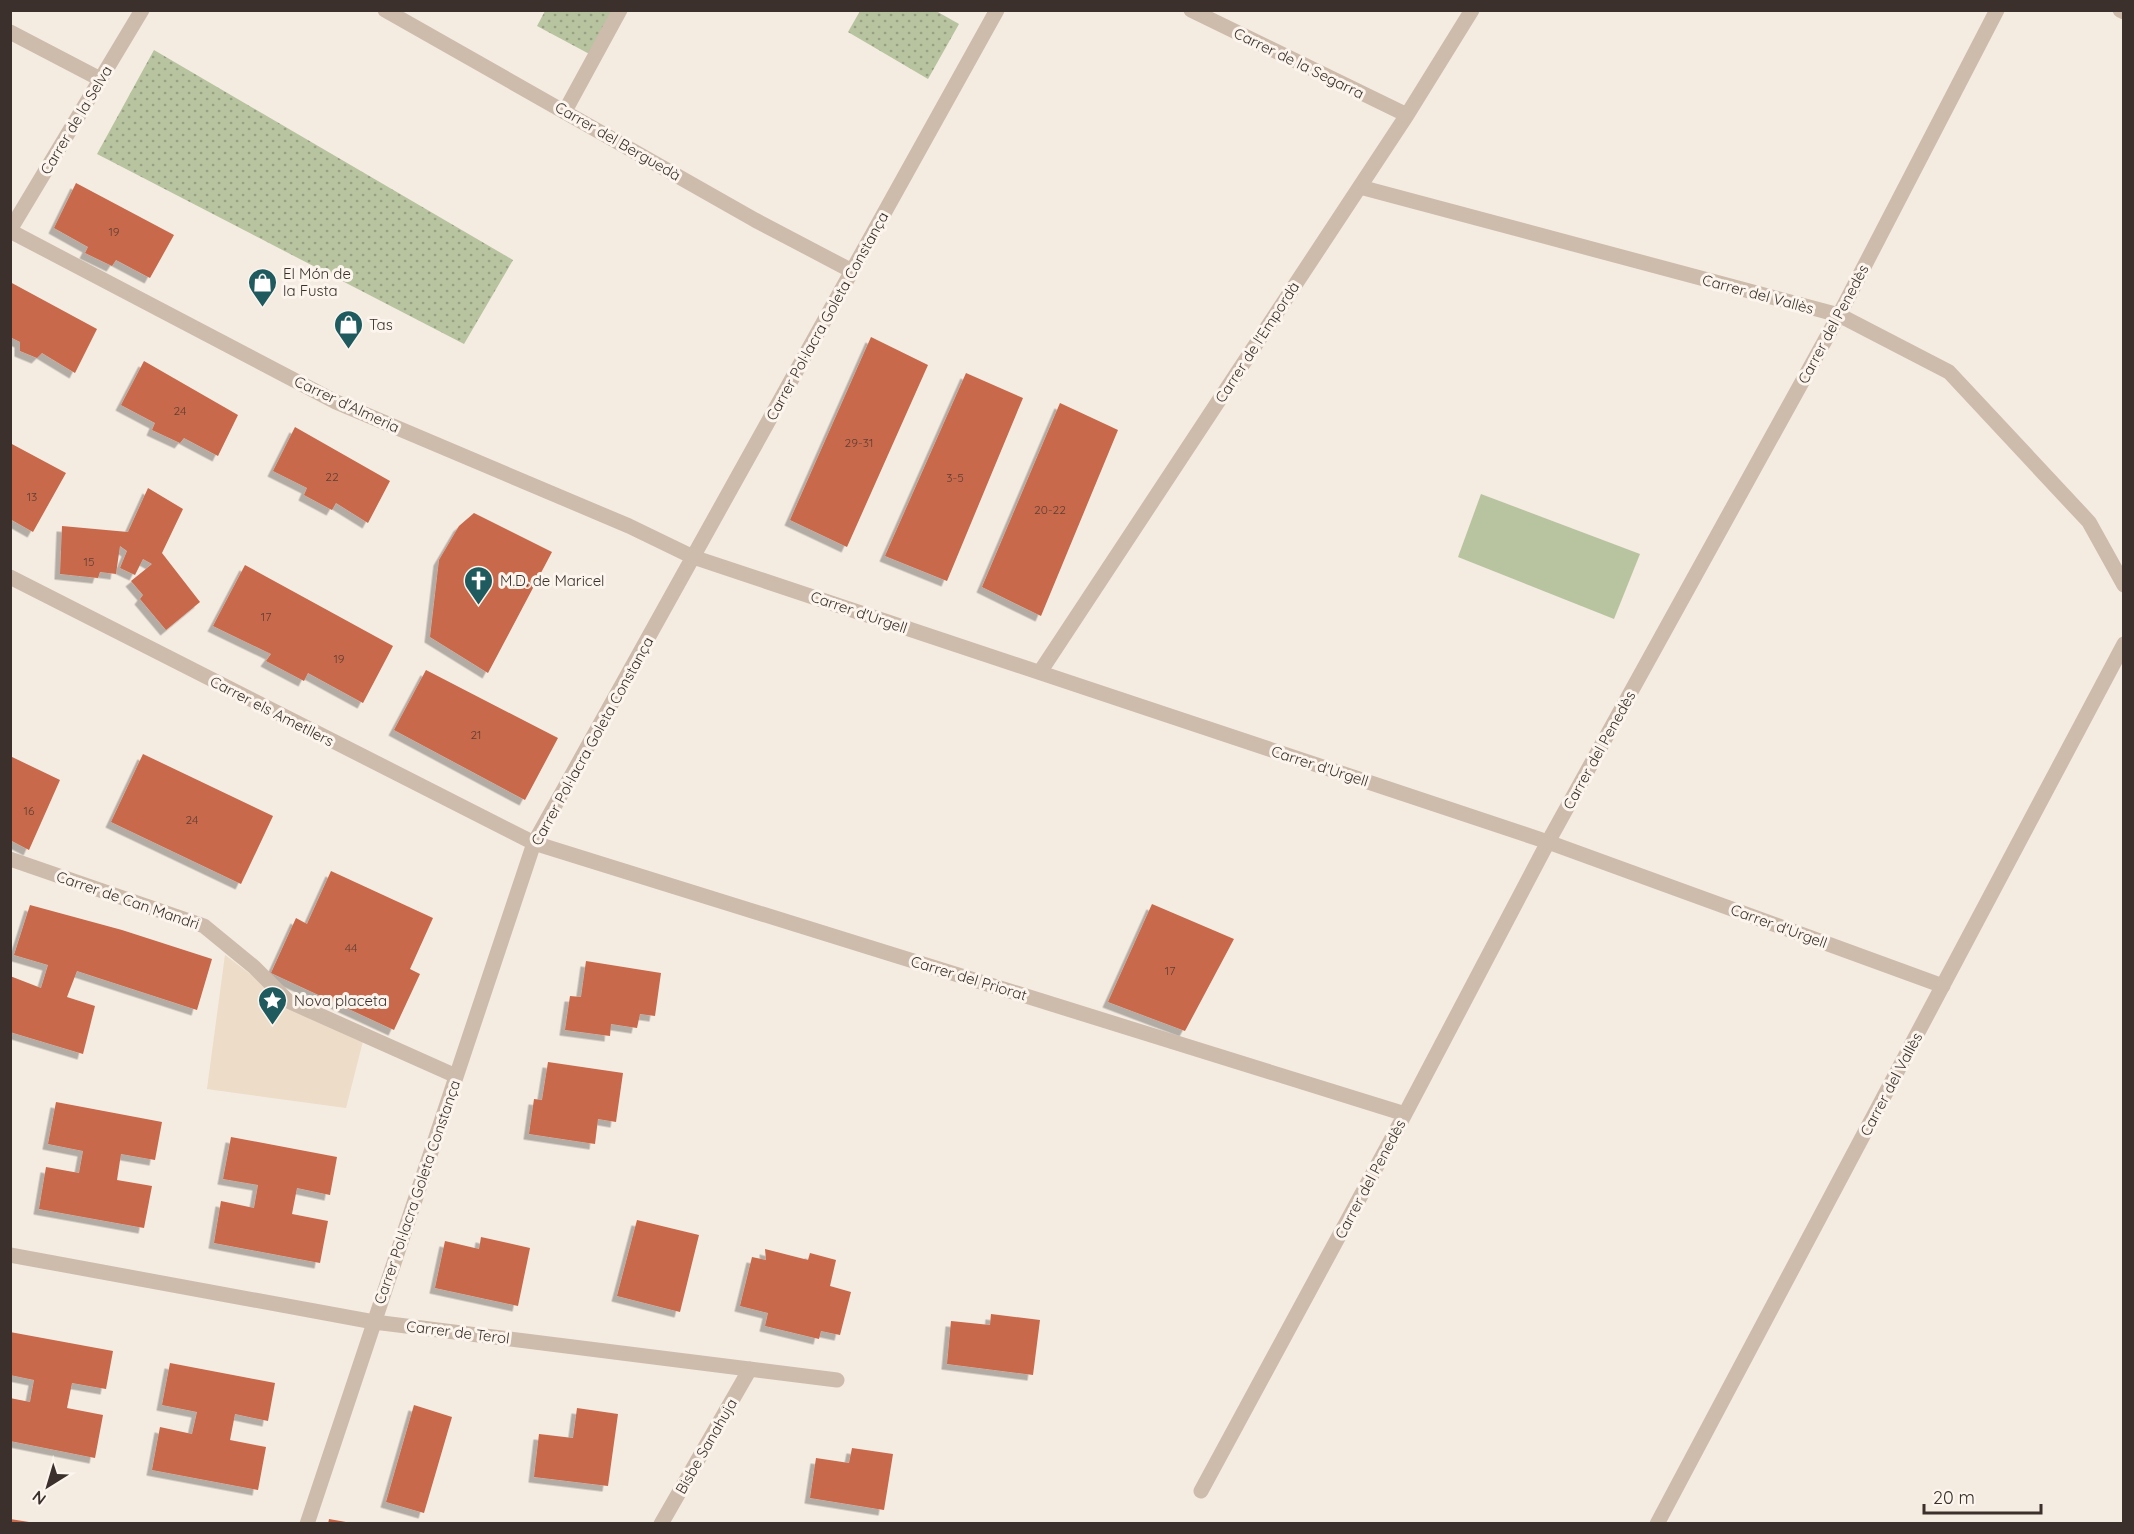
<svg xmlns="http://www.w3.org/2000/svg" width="2134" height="1534" font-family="Quicksand,sans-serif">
	<defs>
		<pattern id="park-dots" width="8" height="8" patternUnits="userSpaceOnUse" patternTransform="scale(1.5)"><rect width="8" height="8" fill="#b8c4a0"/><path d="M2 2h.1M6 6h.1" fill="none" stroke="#97a083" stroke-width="1.8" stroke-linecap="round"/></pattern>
		<filter id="shadow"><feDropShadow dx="-5.5" dy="5.5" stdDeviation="0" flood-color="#0004"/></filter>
	</defs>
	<rect width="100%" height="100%" fill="#f4ebe1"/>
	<path fill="url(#park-dots)" d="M545,11H620L595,57L537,26Z
		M860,11H936L959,24L928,79L848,32Z
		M154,50L513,260L464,344L97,154Z"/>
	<path fill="#b8c4a0" d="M1481,494L1640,554L1614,619L1458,557Z"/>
	<path fill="#ecdcc8" d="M225,955L299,1011L363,1041L346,1108L207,1089Z"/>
	<path fill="#c8694b" filter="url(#shadow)" d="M76,183L174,235L150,278L116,260L112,266L85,253L88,247L54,228Z
		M10,282L97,329L75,373L42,353L37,358L20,351V342L10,337Z
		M871,337L928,365L847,547L790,520Z
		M144,361L238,415L218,456L184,438L180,443L152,430L155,423L121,405Z
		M966,373L1023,398L947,581L885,556Z
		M1060,403L1118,430L1041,616L982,587Z
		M295,427L390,481L368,523L336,503L332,510L304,495L307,488L273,471Z
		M10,443L66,473L33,532L10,519Z
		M148,488L183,509L162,553L200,602L166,630L140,599L143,595L131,581L152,564L143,559L135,575L120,568L127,551L120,546L116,574L100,572L98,578L60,574L62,526L128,532Z
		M474,513L552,552L488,673L430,637L439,560L459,526Z
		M245,565L393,646L363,703L308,673L304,681L266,661L271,654L213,626Z
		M426,670L558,738L525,800L394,730Z
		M143,754L273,816L241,884L111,822Z
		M10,756L60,780L29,850L10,840Z
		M331,871L433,918L410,969L420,974L394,1030L271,973L296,918L307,924Z
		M1152,904L1234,939L1185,1031L1108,1002Z
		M30,905L122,930L212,959L197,1010L77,971L67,997L95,1006L83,1054L10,1032V976L41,988L48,965L14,955Z
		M586,961L661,973L655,1016L640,1014L637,1028L611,1024L610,1036L565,1030L570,996L581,997Z
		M548,1062L623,1073L616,1122L598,1119L595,1144L529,1134L534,1099L542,1100Z
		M56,1102L162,1122L155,1160L121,1154L117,1180L152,1186L144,1228L39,1209L46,1167L79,1173L83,1151L48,1144Z
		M231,1137L337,1157L330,1195L297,1188L292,1214L328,1221L320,1263L214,1243L221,1201L254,1208L258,1185L223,1179Z
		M637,1220L699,1235L680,1312L617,1296Z
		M481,1237L530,1248L518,1306L435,1288L445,1241L479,1249Z
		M765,1249L808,1260L810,1253L836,1260L830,1286L851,1292L840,1335L821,1331L819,1339L765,1326L768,1313L740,1306L752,1257L766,1260Z
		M991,1314L1040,1320L1033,1375L947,1364L951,1321L990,1325Z
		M10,1332L113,1351L106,1389L72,1383L67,1408L103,1415L95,1458L10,1441V1398L30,1402L34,1380L10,1375Z
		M170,1363L275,1383L268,1421L235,1414L230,1440L266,1447L258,1490L152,1470L160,1427L192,1434L197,1412L162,1405Z
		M414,1405L452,1417L424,1513L386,1502Z
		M577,1408L618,1414L608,1486L534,1477L539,1434L573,1438Z
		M852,1448L893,1454L884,1510L810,1498L816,1458L849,1463Z
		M10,1519L29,1522V1524H10Z
		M329,1519L346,1522V1524H328Z"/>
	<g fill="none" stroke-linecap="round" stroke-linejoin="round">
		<path stroke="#cdbbac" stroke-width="15" d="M385,10L755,220L852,271
			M1191,10L1407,115
			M2120,10L2124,12
			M10,32L100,79
			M565,111L620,10
			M1360,187L1839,315L1949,372L2089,522L2124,585
			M10,230L142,10
			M10,231L336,402L629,526L693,557L1548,842L1943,986
			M10,577L534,843L1405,1114
			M1040,672L1407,115L1472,10
			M10,859L204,926L254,967L288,1001L456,1076
			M10,1255L374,1322L837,1380
			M1201,1491L1405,1114L1548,842L1839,315L1997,10
			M307,1524L534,843L997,10
			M661,1524L750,1369
			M1657,1524L2124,644"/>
	</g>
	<defs>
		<symbol id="shop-pin" viewBox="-11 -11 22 30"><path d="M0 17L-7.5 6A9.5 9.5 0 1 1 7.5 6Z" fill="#1f5a5e" stroke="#fbf5ee"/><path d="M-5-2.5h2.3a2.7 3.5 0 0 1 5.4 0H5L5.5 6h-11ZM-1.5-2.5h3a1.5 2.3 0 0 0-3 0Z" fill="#fff"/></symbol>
		<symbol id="church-pin" viewBox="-11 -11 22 30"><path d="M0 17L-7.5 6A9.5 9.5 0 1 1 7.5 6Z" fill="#1f5a5e" stroke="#fbf5ee"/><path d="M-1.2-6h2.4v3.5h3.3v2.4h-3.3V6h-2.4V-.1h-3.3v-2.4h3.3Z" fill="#fff"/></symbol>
		<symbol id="sight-pin" viewBox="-11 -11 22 30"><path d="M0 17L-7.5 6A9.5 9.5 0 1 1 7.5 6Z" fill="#1f5a5e" stroke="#fbf5ee"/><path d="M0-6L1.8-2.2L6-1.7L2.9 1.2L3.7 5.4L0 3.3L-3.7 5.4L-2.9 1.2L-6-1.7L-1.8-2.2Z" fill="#fff"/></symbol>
	</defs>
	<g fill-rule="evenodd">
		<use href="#shop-pin" x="246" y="266" width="33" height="45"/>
		<use href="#shop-pin" x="332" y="308" width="33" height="45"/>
		<use href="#church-pin" x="462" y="564" width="33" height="45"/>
		<use href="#sight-pin" x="256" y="984" width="33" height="45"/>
	</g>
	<g text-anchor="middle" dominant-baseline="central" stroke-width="6" stroke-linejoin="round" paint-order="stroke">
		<g font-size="12" fill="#5e3e33">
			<text x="114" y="231">19</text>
			<text x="180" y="410">24</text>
			<text x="859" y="442">29-31</text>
			<text x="332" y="476">22</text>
			<text x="955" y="477">3-5</text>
			<text x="32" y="496">13</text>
			<text x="1050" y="509">20-22</text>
			<text x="89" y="561">15</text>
			<text x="266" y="616">17</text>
			<text x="339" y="658">19</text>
			<text x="476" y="734">21</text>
			<text x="29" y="810">16</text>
			<text x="192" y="819">24</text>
			<text x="351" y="947">44</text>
			<text x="1170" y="970">17</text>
		</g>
		<g font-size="15" fill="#3b302b" stroke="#fbf5ee">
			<text transform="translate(1299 63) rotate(26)">Carrer de la Segarra</text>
			<text transform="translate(76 120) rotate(-59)">Carrer de la Selva</text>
			<text transform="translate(618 141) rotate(30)">Carrer del Berguedà</text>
			<text transform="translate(1758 294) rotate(15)">Carrer del Vallès</text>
			<text transform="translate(827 316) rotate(-61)">Carrer Pol·lacra Goleta Constança</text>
			<text transform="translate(1833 324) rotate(-62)">Carrer del Penedès</text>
			<text transform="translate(1257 342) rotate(-57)">Carrer de l'Empordà</text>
			<text transform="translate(347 404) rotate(25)">Carrer d'Almeria</text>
			<text transform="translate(859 612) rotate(19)">Carrer d'Urgell</text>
			<text transform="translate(272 711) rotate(27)">Carrer els Ametllers</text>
			<text transform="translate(592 741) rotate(-61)">Carrer Pol·lacra Goleta Constança</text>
			<text transform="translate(1599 750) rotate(-61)">Carrer del Penedès</text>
			<text transform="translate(1320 766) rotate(18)">Carrer d'Urgell</text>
			<text transform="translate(128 900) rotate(19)">Carrer de Can Mandri</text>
			<text transform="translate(1779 926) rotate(20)">Carrer d'Urgell</text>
			<text transform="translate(969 978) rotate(17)">Carrer del Priorat</text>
			<text transform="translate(1891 1084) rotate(-62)">Carrer del Vallès</text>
			<text transform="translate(1370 1179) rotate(-62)">Carrer del Penedès</text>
			<text transform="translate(417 1192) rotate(-71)">Carrer Pol·lacra Goleta Constança</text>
			<text transform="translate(458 1332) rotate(7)">Carrer de Terol</text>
			<text transform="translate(706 1446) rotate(-60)">Bisbe Sanahuja</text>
		</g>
		<g font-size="15" fill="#3b302b" stroke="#fbf5ee" text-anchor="start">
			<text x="283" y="273">El Món de<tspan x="283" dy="17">la Fusta</tspan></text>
			<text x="369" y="324">Tas</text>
			<text x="500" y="580">M.D. de Maricel</text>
			<text x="294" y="1000">Nova placeta</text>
		</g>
	</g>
	<rect width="2134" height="1534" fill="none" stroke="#3b302b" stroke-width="24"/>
	<g transform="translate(48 1486) rotate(217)" stroke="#fbf5ee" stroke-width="4.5" paint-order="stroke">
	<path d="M0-4.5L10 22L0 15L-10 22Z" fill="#3b302b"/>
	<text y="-9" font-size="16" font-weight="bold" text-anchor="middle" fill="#3b302b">N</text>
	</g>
	<path d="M1924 1504v9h117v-9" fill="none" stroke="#3b302b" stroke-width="3"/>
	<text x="1933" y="1504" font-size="18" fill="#3b302b" stroke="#fbf5ee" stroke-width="4.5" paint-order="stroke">20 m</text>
</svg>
